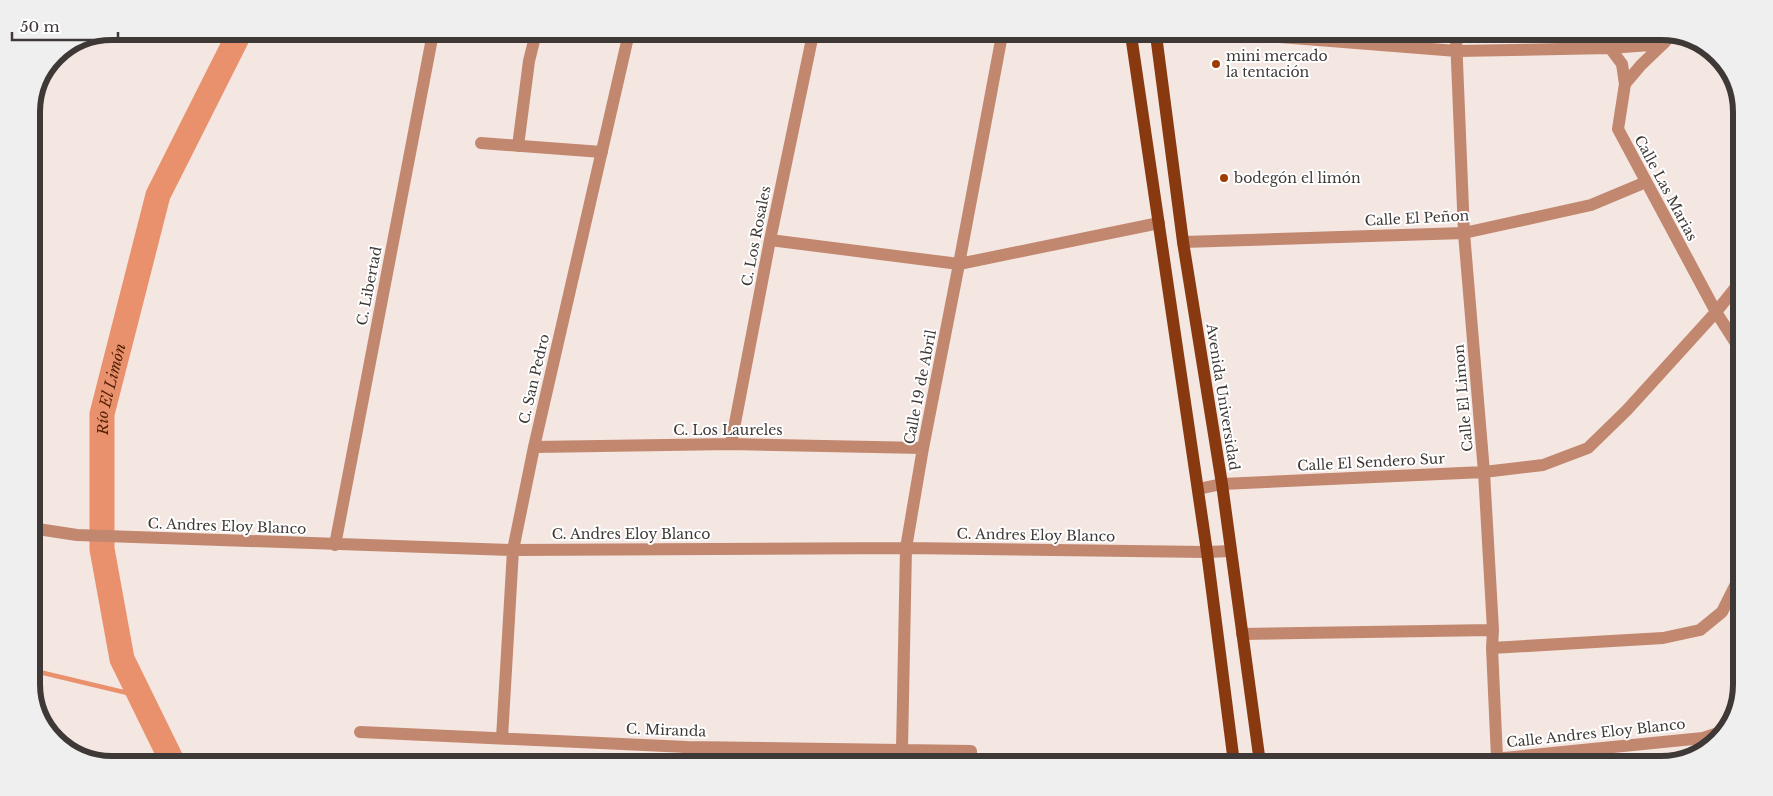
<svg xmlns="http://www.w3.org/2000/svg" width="1773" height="796" font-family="'Libre Baskerville',serif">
	<defs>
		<pattern id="building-back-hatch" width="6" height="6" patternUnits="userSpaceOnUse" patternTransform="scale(1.25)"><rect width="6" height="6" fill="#d4c6c1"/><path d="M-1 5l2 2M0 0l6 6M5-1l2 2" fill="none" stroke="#ada29e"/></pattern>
	</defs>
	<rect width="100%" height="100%" fill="#f4e6e1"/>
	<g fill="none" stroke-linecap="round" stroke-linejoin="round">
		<path stroke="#e9916c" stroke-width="4.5" d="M31,670L140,696"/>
		<path stroke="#e9916c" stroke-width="25" id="s1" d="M171,759L122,659L102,549V414L158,195L240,32"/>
	</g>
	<path fill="url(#building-back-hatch)" stroke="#baaca7" d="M696,757L749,760V761H696Z
		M753,759H786V761H753Z"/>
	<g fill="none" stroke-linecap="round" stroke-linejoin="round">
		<path stroke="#c2876f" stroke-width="12" d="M1266,36L1457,51L1610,48L1663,44L1669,37
			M1456,37L1464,233L1484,472L1493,630L1492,648L1497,758
			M1663,44L1641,65L1625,84L1618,129L1716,312L1739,348
			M1610,48L1622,64L1625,84
			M481,143L602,152
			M518,146L529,61L536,33
			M770,240L959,264L1159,223
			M1183,242L1464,233L1591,205L1646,182
			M731,444L770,240L813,34
			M534,447L731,444L923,448
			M1198,489L1222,484L1484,472L1543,465L1588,448L1627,410L1716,312L1740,282
			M31,528L77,535L513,550L906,548L1207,552L1231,551
			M335,545L433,33
			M1242,634L1493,630
			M1492,648L1663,638L1700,630L1722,612L1737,582
			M360,732L687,747L971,751V762
			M502,738L513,550L534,447L629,33
			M902,749L906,548L923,448L959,264L1002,35
			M687,761V747
			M1443,764L1703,738L1721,732"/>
		<path stroke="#89390f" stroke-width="12" d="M1131,35L1207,552L1234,763
			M1156,35L1183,242L1222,484L1260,763"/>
	</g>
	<g fill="#9f3c00" stroke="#fff" stroke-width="2">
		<circle cx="1216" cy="64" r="5"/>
		<circle cx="1224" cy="178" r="5"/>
	</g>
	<g text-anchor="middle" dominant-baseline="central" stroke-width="4" stroke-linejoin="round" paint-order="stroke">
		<g font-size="14" fill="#3e3836" stroke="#fff" text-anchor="start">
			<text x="1226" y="56">mini mercado<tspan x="1226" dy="16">la tentación</tspan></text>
			<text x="1234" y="178">bodegón el limón</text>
		</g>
		<g font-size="14" fill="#3e3836" stroke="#fff">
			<text transform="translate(1666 188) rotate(62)">Calle Las Marias</text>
			<text transform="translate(1417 218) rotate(-3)">Calle El Peñon</text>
			<text transform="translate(756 236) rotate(-79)">C. Los Rosales</text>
			<text transform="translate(369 286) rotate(-79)">C. Libertad</text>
			<text transform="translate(534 379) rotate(-77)">C. San Pedro</text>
			<text transform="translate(920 387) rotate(-79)">Calle 19 de Abril</text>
			<text transform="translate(1223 397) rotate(81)">Avenida Universidad</text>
			<text transform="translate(1463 398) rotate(-95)">Calle El Limon</text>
			<text x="728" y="430">C. Los Laureles</text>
			<text transform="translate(1371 462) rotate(-3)">Calle El Sendero Sur</text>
			<text transform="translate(227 526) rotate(2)">C. Andres Eloy Blanco</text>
			<text x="631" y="534">C. Andres Eloy Blanco</text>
			<text transform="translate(1036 535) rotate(1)">C. Andres Eloy Blanco</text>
			<text transform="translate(666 730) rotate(2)">C. Miranda</text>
			<text transform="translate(1596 733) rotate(-6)">Calle Andres Eloy Blanco</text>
		</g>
		<g font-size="15" font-style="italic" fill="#572105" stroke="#fff">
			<text stroke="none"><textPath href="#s1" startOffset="384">Río El Limón</textPath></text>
		</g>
	</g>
	<path d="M0 0H1773V796H0ZM112 40H1661A72 72 0 0 1 1733 112V684A72 72 0 0 1 1661 756H112A72 72 0 0 1 40 684V112A72 72 0 0 1 112 40Z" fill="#f0efef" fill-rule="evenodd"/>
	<path fill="none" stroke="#3e3836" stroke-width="6" d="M112 40H1661A72 72 0 0 1 1733 112V684A72 72 0 0 1 1661 756H112A72 72 0 0 1 40 684V112A72 72 0 0 1 112 40Z"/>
	<path d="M12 32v8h106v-8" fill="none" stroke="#3e3836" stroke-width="2.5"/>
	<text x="20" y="32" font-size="15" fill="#3e3836" stroke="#ffffff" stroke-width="4" paint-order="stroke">50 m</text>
</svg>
